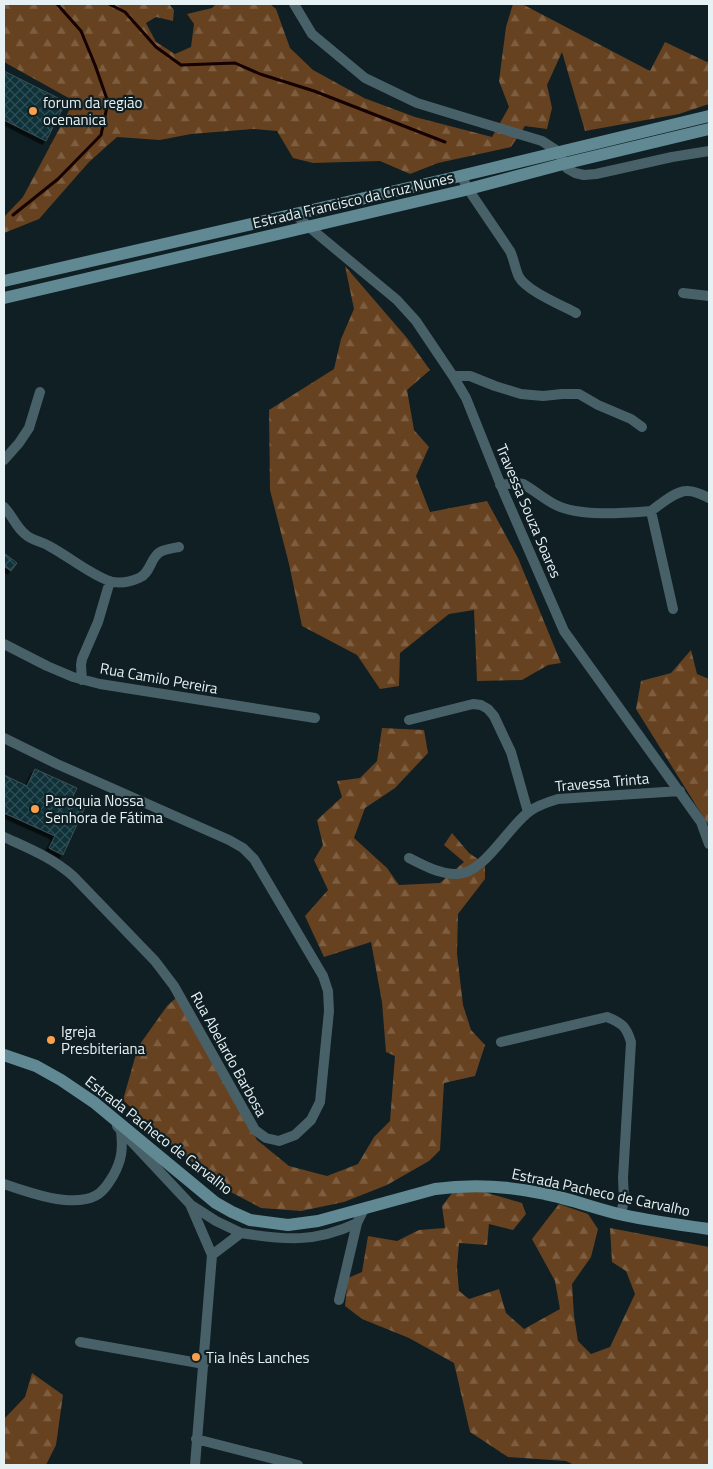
<svg xmlns="http://www.w3.org/2000/svg" width="713" height="1469" font-family="'Titillium Web',sans-serif">
	<defs>
		<pattern id="forest-firs" width="22" height="20" patternUnits="userSpaceOnUse" patternTransform="scale(1.25)"><rect width="22" height="20" fill="#674220"/><path d="M5 1l3.5 6h-7zM16 11l3.5 6h-7z" fill="#7d5e41"/></pattern>
		<pattern id="building-cross-hatch" width="8" height="8" patternUnits="userSpaceOnUse" patternTransform="scale(1.25)"><rect width="8" height="8" fill="#0d3038"/><path d="M0 0l8 8M0 8l8-8" fill="none" stroke="#304e55"/></pattern>
		<filter id="shadow"><feDropShadow dx="-3.5" dy="3.5" stdDeviation="0" flood-color="#0009"/></filter>
	</defs>
	<rect width="100%" height="100%" fill="#0f1f23"/>
	<path fill="url(#forest-firs)" d="M4,4H169L174,10L173,21L156,17L146,23L156,42L175,54L191,47L194,24L187,14L212,8L216,4H270L276,9L290,48L313,70L364,98L415,117L492,137L509,107L499,81L506,27L513,4H522L650,71L665,42L707,62L709,60V104L679,114L585,131L562,52L547,85L552,108L547,129L525,126L511,147L438,163L410,174L380,161L313,163L293,158L277,131L253,129L191,134L160,140L117,137L89,162L39,219L4,233V217L23,197L74,101L4,62Z
		M345,266L407,338L430,370L407,390L414,430L429,447L416,476L430,512L487,501L518,558L561,663L548,665L522,680L477,681L474,610L449,614L400,653L399,686L380,689L357,655L302,626L289,564L270,490L269,410L334,369L341,339L354,309Z
		M691,650L697,674L709,679V826L636,709L641,681L671,673Z
		M382,728L424,730L428,753L395,788L365,808L354,838L387,868L399,885L440,883L464,862L444,845L452,833L469,853L485,864V879L458,914L457,954L463,1005L471,1030L485,1045L475,1076L444,1083L440,1150L429,1161L387,1185L344,1202L301,1211L261,1208L225,1189L170,1144L123,1100L138,1047L167,1006L176,998L257,1140L289,1166L327,1176L358,1164L374,1137L390,1121L395,1056L386,1052L382,1002L371,942L324,957L305,916L328,890L314,860L323,845L317,820L342,797L337,781L360,778L377,761Z
		M453,1192H484L522,1203L526,1214L513,1230L489,1224L487,1245L459,1243L457,1267L459,1291L469,1299L499,1289L506,1313L524,1329L560,1309L555,1281L532,1239L559,1204L588,1214L598,1229L591,1257L572,1284L574,1316L578,1341L591,1354L610,1347L635,1294L626,1271L612,1262L610,1228L709,1247V1465H574L566,1461L508,1457L470,1432L454,1363L409,1338L362,1319L345,1306L348,1278L362,1272L368,1236L397,1241L419,1230L445,1228L442,1206Z
		M32,1373L63,1395L56,1445L46,1465H4V1419L25,1397Z"/>
	<g fill="none" stroke-linecap="round" stroke-linejoin="round">
		<path stroke="#140100" stroke-width="3" d="M109,4L125,12L156,47L181,65L235,63L260,74L314,91L445,142
			M13,215L58,179L101,135L108,102L95,65L81,31L57,4"/>
	</g>
	<path fill="url(#building-cross-hatch)" stroke="#3e5055" filter="url(#shadow)" d="M4,71L66,102L46,141L4,120Z
		M4,553L17,563L11,571L4,566Z
		M35,769L77,788L71,800L85,807L63,855L49,848L55,836L4,813V775L27,786Z"/>
	<g fill="none" stroke-linecap="round" stroke-linejoin="round">
		<path stroke="#486168" stroke-width="10" d="M294,4L312,34L365,78L417,103L489,125L542,141L559,152L563,164L568,169L575,173L584,175L596,174L672,157L709,151
			M461,175L468,189L510,251C514,259 515,269 519,277C527,291 561,305 576,313
			M295,214L309,227L397,300L416,321L453,376L466,398L504,493L564,631L701,822L709,844
			M683,293L709,296
			M453,376H470L495,386L521,394L543,396L562,394H579L598,405L631,419L642,427
			M4,460L19,443L29,428L40,392
			M500,485L517,483L523,484C534,490 544,499 556,505C580,517 625,513 651,511
			M4,507C12,515 16,527 25,534C32,541 41,541 49,546C68,556 88,573 109,581C119,584 130,582 139,578C151,573 150,558 160,552C165,549 173,548 179,547
			M673,609L651,511C661,504 674,492 686,491C694,490 703,495 709,498
			M4,644L47,666L73,677L100,684L315,718
			M82,680L81,665L82,659L98,622L110,581
			M409,720L473,704L481,705L488,709L494,716L511,752L528,812
			M4,738L57,764L229,840L243,848L254,859L323,976L328,991L329,1011L320,1102L311,1120L295,1135L279,1141L266,1138L255,1130L174,986L155,961L73,876C51,857 30,849 4,837
			M409,858C423,865 439,874 456,874C484,875 508,826 530,811C538,805 548,802 558,799L680,791
			M501,1042L607,1017C622,1023 626,1026 631,1042L623,1178L624,1200L621,1214
			M117,1126L190,1204L212,1255L195,1465
			M4,1184C27,1192 71,1208 95,1196C103,1192 108,1184 113,1176C122,1160 123,1149 121,1131
			M191,1205L216,1221L241,1233
			M212,1255L241,1233C285,1240 315,1243 357,1223
			M339,1300L357,1223L364,1209
			M80,1342L204,1364
			M196,1439L298,1465"/>
		<path stroke="#608993" stroke-width="12" d="M4,281L456,177L709,116
			M4,298L461,191L563,164L709,129
			M4,1055L36,1066L61,1080L95,1103L216,1203L232,1212L250,1220L288,1225L318,1221L435,1189C471,1184 509,1186 545,1194C571,1199 597,1209 623,1215C651,1221 680,1225 709,1229"/>
	</g>
	<g fill="#f9a04c" stroke="#0f1f23" stroke-width="2">
		<circle cx="33" cy="111" r="5"/>
		<circle cx="35" cy="809" r="5"/>
		<circle cx="51" cy="1040" r="5"/>
		<circle cx="196" cy="1357" r="5"/>
	</g>
	<g text-anchor="middle" dominant-baseline="central" stroke-width="4.5" stroke-linejoin="round" paint-order="stroke">
		<g font-size="15" fill="#e6f1f4" stroke="#0f1f23" text-anchor="start">
			<text x="43" y="102">forum da região<tspan x="43" dy="17">ocenanica</tspan></text>
			<text x="45" y="800">Paroquia Nossa<tspan x="45" dy="17">Senhora de Fátima</tspan></text>
			<text x="61" y="1031">Igreja<tspan x="61" dy="17">Presbiteriana</tspan></text>
			<text x="206" y="1357">Tia Inês Lanches</text>
		</g>
		<g font-size="15" fill="#e6f1f4" stroke="#0f1f23">
			<text transform="translate(353 200) rotate(-13)">Estrada Francisco da Cruz Nunes</text>
			<text transform="translate(529 511) rotate(67)">Travessa Souza Soares</text>
			<text transform="translate(159 678) rotate(10)">Rua Camilo Pereira</text>
			<text transform="translate(602 782) rotate(-5)">Travessa Trinta</text>
			<text transform="translate(229 1054) rotate(61)">Rua Abelardo Barbosa</text>
			<text transform="translate(159 1135) rotate(38)">Estrada Pacheco de Carvalho</text>
			<text transform="translate(601 1192) rotate(12)">Estrada Pacheco de Carvalho</text>
		</g>
	</g>
	<rect width="713" height="1469" fill="none" stroke="#e6f1f4" stroke-width="10"/>
</svg>
